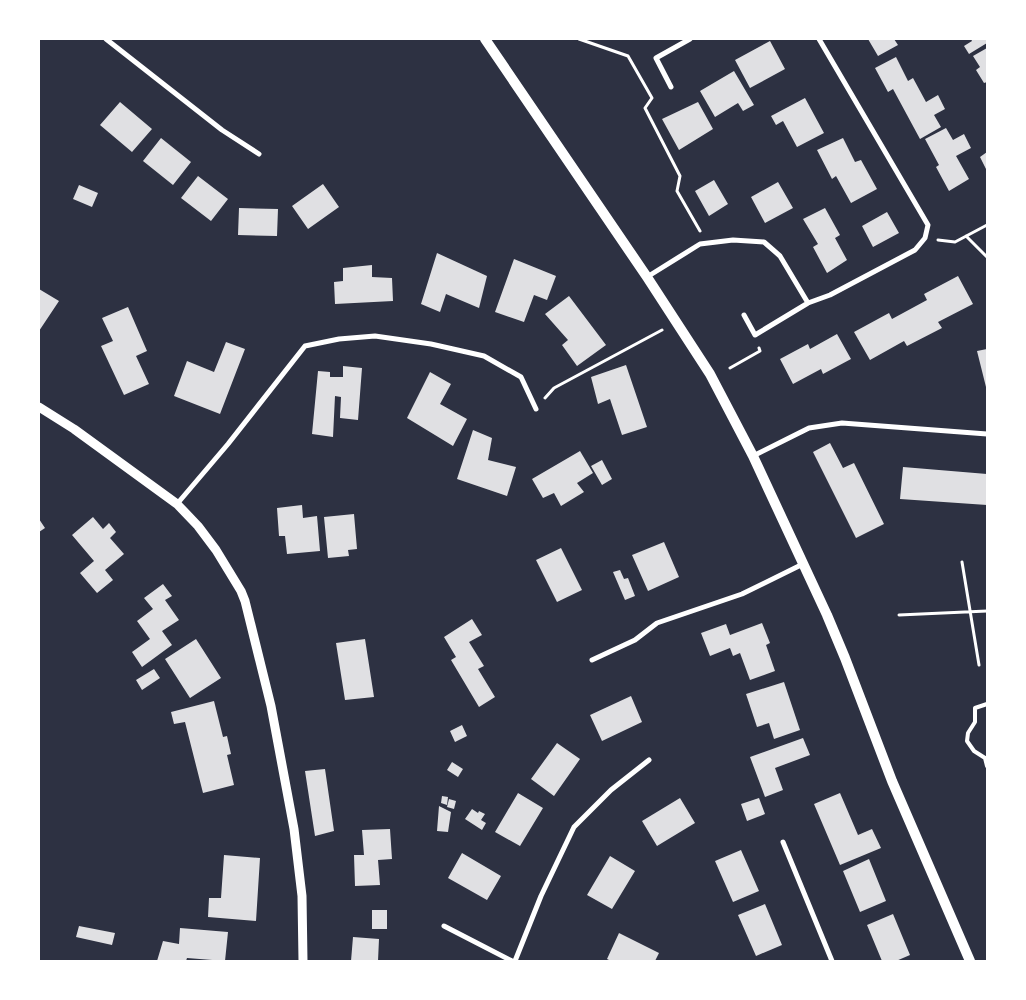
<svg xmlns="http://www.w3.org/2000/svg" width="1026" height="1000" font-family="'DM Sans',sans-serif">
	<rect width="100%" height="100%" fill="#2d3142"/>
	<path fill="#e0e0e3" d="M868,39H894L898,45L878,56Z
		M971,39H987V43L969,54L964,46L972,41Z
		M770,41L785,69L750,88L735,60Z
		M987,48V82L984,83L976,70L980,67L973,56Z
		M896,57L908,81L913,78L926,102L938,95L945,109L934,115L941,127L920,139L893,89L888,92L875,68Z
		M734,71L754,105L743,111L738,103L715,117L700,91Z
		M805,98L824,133L797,147L783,121L776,125L771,116Z
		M120,102L152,129L132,152L100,125Z
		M698,102L713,129L679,150L662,119Z
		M946,128L953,140L964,134L971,148L956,156L969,179L949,191L936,167L939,165L925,139Z
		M161,138L191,162L173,185L143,161Z
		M843,138L855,162L861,160L877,189L851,203L836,176L832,179L817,150Z
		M987,152V171L980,157Z
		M198,176L228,199L211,221L181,198Z
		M714,180L728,204L709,216L695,191Z
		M778,182L793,208L765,223L751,197Z
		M323,184L339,207L308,229L292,206Z
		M79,185L98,193L92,207L73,199Z
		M239,208L278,209L277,236L238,235Z
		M825,208L840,235L835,238L847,260L827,273L813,247L818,244L803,219Z
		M887,212L899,233L873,247L862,226Z
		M437,253L487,276L479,308L446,294L440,312L421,304Z
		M514,259L556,276L547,300L534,295L524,322L495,312Z
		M372,265V277L392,278L393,301L335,304L334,282L343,281V268Z
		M958,276L973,304L938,322L942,328L907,346L904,341L870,360L854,332L889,313L892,319L927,300L924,294Z
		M39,289L59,301L39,331Z
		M569,296L606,345L577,366L562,345L568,340L545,314Z
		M128,307L147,351L136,356L149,384L124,395L101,346L113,341L102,318Z
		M837,334L851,359L823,374L821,369L793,384L780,359L808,344L810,349Z
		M226,342L245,349L220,414L174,396L187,361L214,372Z
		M987,349V391L977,351Z
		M626,365L647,427L622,435L610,399L598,404L591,377Z
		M343,366L362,368L358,420L340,418L341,397L335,396L333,437L312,434L318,371L330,372V377H343Z
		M430,372L451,384L440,404L467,419L453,446L407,418Z
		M473,430L492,438L488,460L516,467L507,496L457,479Z
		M830,443L843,468L854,463L884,524L856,538L813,452Z
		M580,451L593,473L577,483L584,492L561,506L554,493L543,498L532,479Z
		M602,460L612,479L602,485L591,466Z
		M903,467L987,474V505L900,499Z
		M302,505L303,518L317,516L320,551L287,554L285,536H279L277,508Z
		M354,514L357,549L348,550L349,556L328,558L324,517Z
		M93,517L103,529L109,523L116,532L110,538L124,554L105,570L113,580L97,593L80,573L94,561L72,535Z
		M39,519L45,528L39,532Z
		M664,542L679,577L648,591L632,555Z
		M561,548L582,590L557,602L536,560Z
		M620,570L624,579L628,578L635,596L625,600L613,572Z
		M163,584L172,596L165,600L179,620L162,631L172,645L142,667L132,652L150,639L137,621L153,609L144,598Z
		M472,619L482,635L469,642L484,666L478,669L495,697L479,707L451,660L456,657L444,637Z
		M762,623L770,643L766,645L775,671L750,680L740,653L733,656L730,648L710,656L701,633L726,624L730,635Z
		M196,639L221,678L190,698L165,659Z
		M365,639L374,697L345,700L336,643Z
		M154,669L160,678L142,690L136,680Z
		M784,682L800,730L774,739L769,723L757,727L746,694Z
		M631,696L642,722L602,741L590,715Z
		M214,701L223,737L227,736L231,754L227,755L234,785L203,793L185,722L174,724L171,712Z
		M462,725L467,736L455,742L450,731Z
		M803,738L810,755L775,768L783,790L765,797L750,757Z
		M557,743L580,759L554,796L531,779Z
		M452,762L463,769L458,777L447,770Z
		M325,769L334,831L315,836L305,771Z
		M518,793L543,808L520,846L495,832Z
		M840,793L858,835L872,829L881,848L840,865L814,804Z
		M442,796L448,797L447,805L441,803Z
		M680,798L695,823L657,846L642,821Z
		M759,798L765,814L747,821L741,804Z
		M449,799L456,801L454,809L447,807Z
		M439,806L451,812L448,832L437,831Z
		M472,809L478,813L479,811L485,814L481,820L486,823L482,830L465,819Z
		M390,829L392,859L378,860L380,885L355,886L354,855H364L362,830Z
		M741,850L759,891L733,902L715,861Z
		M462,853L501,876L487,900L448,878Z
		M224,855L260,858L256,921L208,917L209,898H221Z
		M610,856L635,871L612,909L587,895Z
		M869,859L886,901L860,912L843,871Z
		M765,904L782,945L756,956L738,915Z
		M372,910H387V929H372Z
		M893,914L910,955L896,961H882L867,925Z
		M79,926L115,933L112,945L76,937Z
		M180,928L228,932L225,961L187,958L186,961H157L163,941L179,944Z
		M619,933L659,953L655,961H611L607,959Z
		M353,937L379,939L378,961H351Z"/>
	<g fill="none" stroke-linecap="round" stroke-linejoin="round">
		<path stroke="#fff" stroke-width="3" d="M579,39L628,56L652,98L645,108L680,176L677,191L700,231
			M966,236L987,257
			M938,240L955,242L987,225
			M730,368L760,351L759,348
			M545,398L554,388L662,330
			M962,562L979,665
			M899,615L987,611"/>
		<path stroke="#fff" stroke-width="4" d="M987,704L975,708V722L968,733L967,741L974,751L985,758L987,766"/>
		<path stroke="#fff" stroke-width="5" d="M106,39L222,130L259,154
			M671,87L656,58L690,39
			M647,277L700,244L733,240L764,242L780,256L808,303L830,295L915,250L925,238L928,225L819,39
			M744,315L755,335L808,303
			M753,456L809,428L842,423L987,434
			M177,504L228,444L305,346L339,339L375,336L431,344L484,356L521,377L536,409
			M592,660L635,640L657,623L742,594L803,564
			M783,842L832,961
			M444,926L512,961
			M515,961L541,896L574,827L611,790L649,760"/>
		<path stroke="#fff" stroke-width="9" d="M39,407L74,429L177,504L198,526L216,550L241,591L245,601L271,706L294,829L302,896L303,961"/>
		<path stroke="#fff" stroke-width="10" d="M485,39L647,277L710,374L753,456L827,615L845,658L892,781L970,961"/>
	</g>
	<rect width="1026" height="1000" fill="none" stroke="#ffffff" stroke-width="80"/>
</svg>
